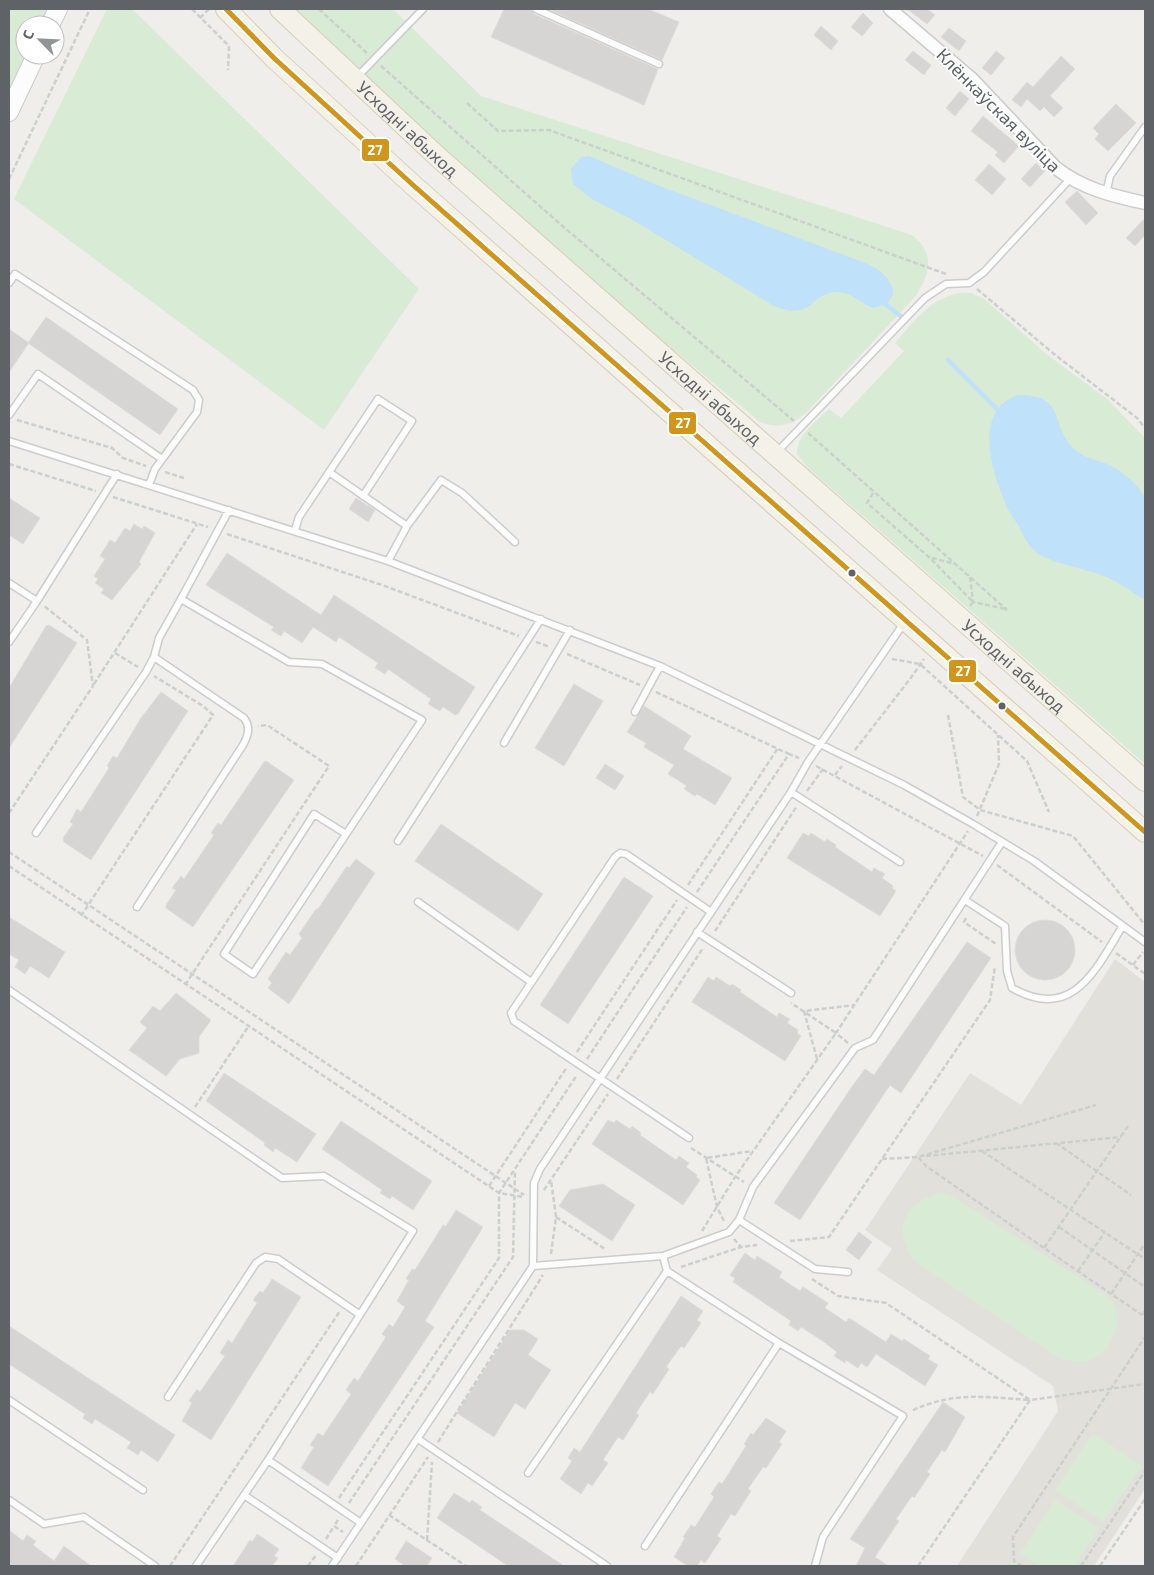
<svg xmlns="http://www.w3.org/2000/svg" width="1154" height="1575" font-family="'Exo 2',sans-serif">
	<rect width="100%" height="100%" fill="#efeeea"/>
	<path fill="#e2e0da" d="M1115,959L1145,982V1489L1094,1566H957L1058,1411L1053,1386L877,1270L892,1249L865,1230L970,1073L1021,1105Z"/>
	<path fill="#d8ebd5" d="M9,9H50L43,25H25V55H28L9,95Z
		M107,9H132L419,289L324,430L14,199Z
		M295,9H393L481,96L912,235C936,254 930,274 915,297L806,413C791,425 779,429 760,422L565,259L422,133Z
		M959,293H971L983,298L1045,353L1107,399L1145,438V764L806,466L797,454C797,434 816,422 829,409L841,418L904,351L895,343C915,321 929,299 959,293Z
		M940,1192L951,1195L1103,1293C1106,1296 1112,1300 1114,1304C1124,1324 1109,1356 1087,1361C1079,1363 1068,1360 1060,1359L913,1260C892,1226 904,1205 940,1192Z
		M1093,1433L1142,1466L1103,1522L1055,1490Z
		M1055,1500L1099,1528L1075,1566H1039L1020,1554Z"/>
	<path fill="#bfe1f9" d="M589,156L657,185L868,264C891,275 908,300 873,308C861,303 851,292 837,292C810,292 814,322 774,306L633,220L590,198L573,184L571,169L581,157Z
		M1018,395C1067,395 1049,423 1073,448C1084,460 1103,460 1117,469C1127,476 1138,485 1144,496C1148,503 1145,585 1145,600C1133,593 1122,584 1109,578C1087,568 1058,566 1037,553C1027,546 1024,535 1018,525C1014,518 1009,513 1006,505C992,472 972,411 1018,395Z"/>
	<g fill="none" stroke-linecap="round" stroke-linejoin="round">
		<path stroke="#bfe1f9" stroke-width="4.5" d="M880,300L903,318
			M948,360L1000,412"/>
	</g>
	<path fill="#d6d5d3" stroke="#deddd9" d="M504,9H531L534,14L658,69L644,105L491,37Z
		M548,9H648L679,22L662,60Z
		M907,9H927L935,15L927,24Z
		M863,13L873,23L862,36L851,27Z
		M821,26L838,41L831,50L814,35Z
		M949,28L966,41L959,51L941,37Z
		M913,51L931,65L924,75L905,60Z
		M996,51L1005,58L991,75L982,68Z
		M1061,56L1075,69L1050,96L1063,108L1054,117L1044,107L1040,111L1027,99L1021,107L1012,100L1027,82L1033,87Z
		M960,91L969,99L955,116L946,108Z
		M1116,104L1136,123L1108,151L1095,139L1099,134L1093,128Z
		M983,116L1019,146L1004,163L995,155L998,152L971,131Z
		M1036,163L1045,171L1030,187L1021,179Z
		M989,164L1006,179L992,195L975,180Z
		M1077,191L1098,213L1086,225L1065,202Z
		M1145,218V235L1135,246L1126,238Z
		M46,317L178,409L160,435L28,343Z
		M9,329L29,343L9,372Z
		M9,498L40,518L23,544L9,535Z
		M356,498L375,510L368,522L349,509Z
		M134,524L142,529L144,526L155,533L139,562L141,564L112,600L101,593L104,589L95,583L98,579L94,576L105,559L100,556L110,540L115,543L125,528L130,531Z
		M227,553L321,615L334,595L475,687L458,714L455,715L443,707L440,711L428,704L431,699L388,669L385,674L375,668L378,663L339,637L336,642L313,627L302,643L284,631L281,636L271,630L274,627L206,585Z
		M49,625L77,643L9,748V688L46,626Z
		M574,684L603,701L564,766L535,748Z
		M161,692L188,711L91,860L64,842L63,838L73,824L70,822L77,809L81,812L109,768L107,766L113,756L117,758L141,718Z
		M644,706L691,736L683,749L732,778L715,805L697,794L695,796L684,789L687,786L668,774L674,765L644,747L646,743L627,732Z
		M266,761L294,780L193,927L166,908V905L176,890L172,888L181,876L184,879L214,835L211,833L218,823L221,825L264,762Z
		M605,764L624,776L615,790L596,778Z
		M441,824L543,894L518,931L415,861Z
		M803,833L809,836L811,833L825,842L827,839L836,845L835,847L872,872L874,868L885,874L882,878L893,886L892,888L896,891L880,916L787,858Z
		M356,859L375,873L289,1004L268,988L272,983L268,979L286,952L290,955L302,938L299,934L316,909H318L347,866L349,868Z
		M624,877L653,896L568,1024L540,1005Z
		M9,917L65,952L49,978L30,966L25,974L15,967L19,960L9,954Z
		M1015 950a30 30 0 1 1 60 0a30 30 0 1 1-60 0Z
		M967,942L991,958L901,1093L890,1085L800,1220L774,1203L851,1088L865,1069L874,1075Z
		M708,977L714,981L716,977L730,986L732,984L741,990L740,992L777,1017L779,1013L790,1019L787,1023L798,1030L797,1033L801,1036L785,1061L692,1002Z
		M176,993L211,1020L199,1037V1053L180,1059L166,1076L129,1050L147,1028L140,1022L153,1006L160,1011Z
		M224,1073L316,1134L297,1162L275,1148L273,1152L264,1145L265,1143L206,1101Z
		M608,1120L614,1123L616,1120L630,1129L632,1126L641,1133L640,1135L676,1160L679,1156L689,1163L686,1167L697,1175L696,1177L700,1180L683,1205L592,1144Z
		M341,1121L432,1181L413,1210L392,1196L390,1199L380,1193L382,1190L322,1149Z
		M603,1184L635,1205L612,1241L559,1206L570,1190Z
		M456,1210L483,1227L425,1321L434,1327L328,1486L301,1468L314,1447L310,1445L318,1433L323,1436L351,1394L346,1390L354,1378L358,1381L386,1337L382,1334L389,1324L393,1327L405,1307L397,1301L409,1280L406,1279L412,1269L415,1270L443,1225L446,1226Z
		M859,1232L872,1242L859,1260L846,1250Z
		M745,1253L755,1260L757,1256L782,1272L779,1277L800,1291L803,1287L828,1303L825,1308L846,1322L849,1318L886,1342L891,1334L902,1341L904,1339L930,1356L928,1359L938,1365L925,1386L876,1354L867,1367L861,1363L858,1368L846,1360L845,1363L834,1356L837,1352L824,1342L801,1327L798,1331L789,1325L791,1321L733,1282L735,1278L730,1275Z
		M272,1279L301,1297L211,1440L182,1421L192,1403L189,1401L197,1389L200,1392L225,1356L220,1353L228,1340L232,1343L257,1303L253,1300L260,1291L263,1293Z
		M681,1296L703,1311L697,1320L701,1323L684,1348L681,1346L666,1367L669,1369L653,1394L650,1392L636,1413L639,1415L623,1440L618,1437L603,1460L608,1463L592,1486L588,1483L581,1494L560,1479L572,1461L568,1458L574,1448L580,1452Z
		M9,1326L175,1435L158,1462L141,1450L138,1455L127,1448L131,1442L95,1419L92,1424L83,1418L85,1414L9,1364Z
		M510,1330H524L538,1339L528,1355L551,1370L525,1409L515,1403L494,1437L457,1413Z
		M943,1402L965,1417L945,1452L942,1450L927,1472L930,1474L914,1498L912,1496L896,1519L899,1521L875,1557L888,1566H856L865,1548L850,1539Z
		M766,1418L786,1431L779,1442L782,1444L766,1468L763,1467L748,1489L751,1491L735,1516L731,1514L717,1536L721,1539L705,1563L701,1560L697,1566H688L674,1557L685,1538L683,1537L691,1525L695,1527L714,1497L711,1494L719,1482L722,1484L746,1446L744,1444L751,1433L753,1435Z
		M454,1493L470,1503L472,1500L482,1507L480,1510L564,1566H508L437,1518Z
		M9,1530L23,1541L27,1535L36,1541L33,1545L54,1561L64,1546L91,1566H9Z
		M257,1534L279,1549L274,1556L278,1558L272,1566H233L250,1540L252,1542Z
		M406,1541L432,1558L427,1566H405L395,1559Z"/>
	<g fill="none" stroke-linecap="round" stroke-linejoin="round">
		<defs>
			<path id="lane" d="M536,9L659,64
				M357,77L423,9
				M1106,194L1110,176L1145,127
				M9,283L15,274L193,390L199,400L197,412L155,469L149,485
				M9,415L38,374L162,459
				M9,441L388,561L660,666L904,785L973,824L1034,861L1145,942
				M776,453L925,298L946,284L969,283L984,272L1070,179
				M329,472L407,526
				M229,510L181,599L289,662L322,664L422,720L253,974L224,954L314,814L346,834
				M295,530L299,517L378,399L412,421L363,496
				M388,561L407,526L441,480L462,493L515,542
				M9,583L37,601
				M9,642L37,601L117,474
				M635,712L660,666
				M504,743L570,630
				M791,792L900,862
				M36,833L146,672L154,657L159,638L181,599
				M398,841L541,619
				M965,900L1005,926L1007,971L1012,988C1072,1022 1095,971 1122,927
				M418,902L531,982
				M137,907L243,745C248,736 251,727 244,718L154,657
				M697,932L791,993
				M9,990L282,1178L324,1176L413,1231L268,1460L361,1523
				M689,1138L514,1021L511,1013L615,857L620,853L626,854L711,912
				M739,1220L815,1269L848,1272
				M663,1256L729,1232L739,1220L753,1187L855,1048L873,1040L1002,842
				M533,1266L663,1256L667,1271L779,1343L903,1416L823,1537L815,1566
				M168,1397L256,1263L265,1257L278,1259L359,1314
				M9,1400L143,1490
				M418,1439L607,1566
				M528,1473L667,1271
				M244,1495L338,1558
				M9,1500L44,1524L84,1517L155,1566
				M645,1546L779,1343
				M196,1566L268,1460
				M332,1566L533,1266L534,1183L540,1169L791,792L808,762L904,623"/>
			<path id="street" d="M890,9L972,79L1056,168C1083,189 1113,196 1145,203"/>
			<path id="secondary" d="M50,25L58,9
				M9,112L36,55"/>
			<g id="primary">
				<path d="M226,9L274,58L413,185L1145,832"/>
				<path id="s1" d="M280,9L438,157L1145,781"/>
			</g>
		</defs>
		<use href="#lane" stroke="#cbcccc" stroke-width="9"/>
		<use href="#street" stroke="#cbcccc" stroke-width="15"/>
		<use href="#secondary" stroke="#cacacb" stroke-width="20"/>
		<use href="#primary" stroke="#d7ceb7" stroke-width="22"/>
		<path stroke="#cbd0cc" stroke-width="2.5" stroke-dasharray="5 2.5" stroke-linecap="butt" d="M192,9L229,46L228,70
			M319,9L368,54
			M200,18L209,9
			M381,66L567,230L794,421
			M467,103L498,131L549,130L946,274
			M9,179L90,9
			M977,289L1054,354L1137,418L1145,428
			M17,420L112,448L123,458L146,466
			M808,433L1007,610
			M9,464L96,491
			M165,472L184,478
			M873,493L867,503L930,558L973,602L970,606
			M113,497L208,527
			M227,534L382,585L519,636
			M932,558L955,564
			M970,577L973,602L1006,609
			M536,642L550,647
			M115,653L138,667
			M567,654L640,685
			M892,659L920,664L1027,761L1049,812
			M94,684L197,524
			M656,692L789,754
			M948,715L963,797L980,810L1073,836L1145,925
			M855,750L910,679L924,659
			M816,766L983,856
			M835,775L842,766
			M807,791L823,769
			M9,813L93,686L87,640L44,606
			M977,816L999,764L998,735
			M9,852L524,1195
			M997,865L1102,942
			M9,866L499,1193L523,1197
			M688,885L778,748
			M697,892L789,754L799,758
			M81,916L213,715L203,706L154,676
			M966,918L964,922L996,944
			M715,931L797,806
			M1116,953L1145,974
			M1133,965L1143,952
			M185,985L329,766L267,725L258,726
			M848,1043L836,1033L968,831
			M577,1052L677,900
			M587,1059L687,907
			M817,1059L804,1011L855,1005
			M617,1079L703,948
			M195,1107L248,1027
			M1128,1126L1044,1248L1145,1317
			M1056,1143L1131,1195
			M691,1148L744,1182
			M982,1151L1145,1259
			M926,1156L1121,1137
			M882,1159L918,1157
			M489,1186L567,1067
			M544,1190L608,1094
			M556,1217L605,1249
			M724,1221L717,1207L706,1158L753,1151
			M1059,1227L1145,1287
			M702,1231L735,1177L836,1033L791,1003
			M734,1239L741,1247
			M790,1241L829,1237L990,1000L995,966
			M1044,1248L926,1166L918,1157L1096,1105
			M551,1254L556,1217L551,1180
			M681,1267L741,1247L757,1245
			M1078,1271L1105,1232
			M812,1279L838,1296L886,1303L1030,1400C983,1397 955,1391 911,1411
			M1111,1294L1144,1245
			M1142,1315L1145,1311
			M438,1442L543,1275
			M339,1498L499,1258V1193L577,1075
			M349,1503L513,1257L515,1171
			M389,1515L466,1566
			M338,1520L334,1526L343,1532
			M326,1539L334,1526
			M427,1540L432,1462
			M170,1566L340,1311
			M308,1566L316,1555
			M356,1566L428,1457
			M918,1566L1030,1400L1145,1384
			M1022,1566L1014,1561L1013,1537L1145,1337
			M1081,1566L1145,1471
			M1100,1566L1145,1499"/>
		<use href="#lane" stroke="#fdfcfc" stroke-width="6"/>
		<use href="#street" stroke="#fdfcfc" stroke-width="12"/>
		<use href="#secondary" stroke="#fdfcfc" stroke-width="18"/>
		<use href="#primary" stroke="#f4f1e9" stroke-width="20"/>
		<defs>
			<path id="bus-1" d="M226,9L274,58L413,185L1145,832"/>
		</defs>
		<use href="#bus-1" stroke="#fff" stroke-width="9"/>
		<use href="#bus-1" stroke="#d1951a" stroke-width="5"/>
	</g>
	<g fill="#5f6368" stroke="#fff" stroke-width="2">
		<circle cx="852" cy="573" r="4.5"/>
		<circle cx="1002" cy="706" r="4.5"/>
	</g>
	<g text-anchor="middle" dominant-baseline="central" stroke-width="4" stroke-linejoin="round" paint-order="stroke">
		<g font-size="18" fill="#5f6368" stroke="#fff">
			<text transform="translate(999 110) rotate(45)">Клёнкаўская вуліца</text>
			<text stroke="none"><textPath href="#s1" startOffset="175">Усходні абыход</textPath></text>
			<text stroke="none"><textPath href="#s1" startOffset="580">Усходні абыход</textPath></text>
			<text stroke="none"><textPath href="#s1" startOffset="985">Усходні абыход</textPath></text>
		</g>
	</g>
	<g stroke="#fff" stroke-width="2">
		<rect x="361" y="138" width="29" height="24" rx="5" fill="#d1951a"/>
		<rect x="668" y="411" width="29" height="24" rx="5" fill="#d1951a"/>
		<rect x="948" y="659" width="29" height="24" rx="5" fill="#d1951a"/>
	</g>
	<g font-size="14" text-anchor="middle" font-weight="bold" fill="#fff">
		<text x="375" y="155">27</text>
		<text x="683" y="428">27</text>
		<text x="963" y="676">27</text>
	</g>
	<rect width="1154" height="1575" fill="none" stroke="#5f6368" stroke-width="20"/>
	<g transform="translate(40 40) rotate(294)"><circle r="24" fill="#ffffff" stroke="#bfc1c3"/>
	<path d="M0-4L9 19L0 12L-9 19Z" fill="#919496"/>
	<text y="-8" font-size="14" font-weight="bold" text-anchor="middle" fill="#5f6368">С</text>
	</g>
</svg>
